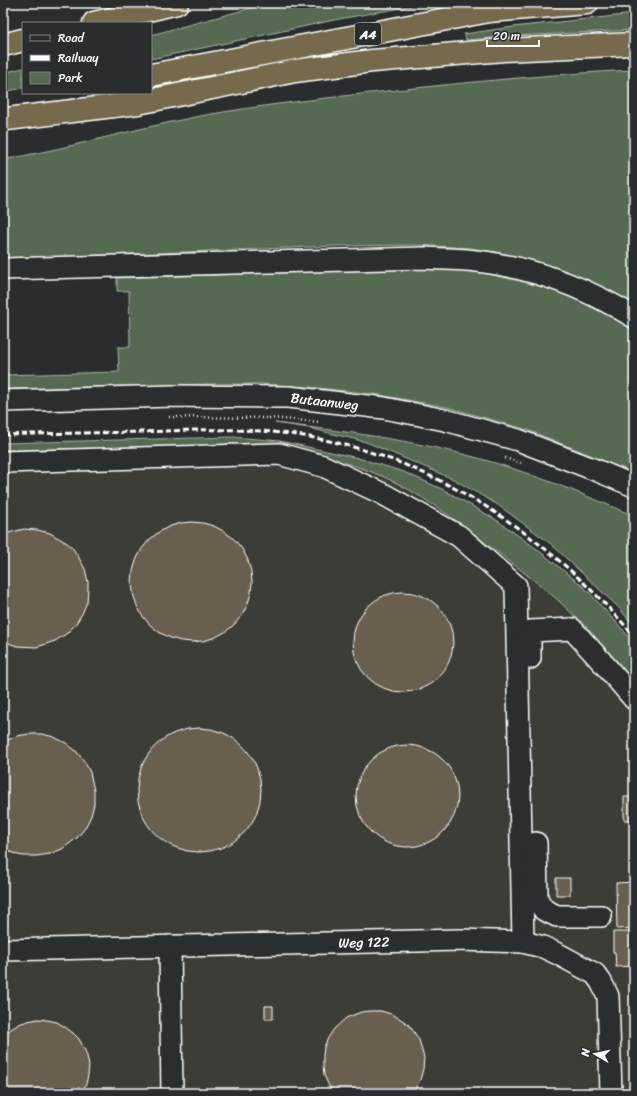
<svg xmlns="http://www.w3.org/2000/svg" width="637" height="1096" font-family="Sriracha,sans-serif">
	<rect width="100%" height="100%" fill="#2a2d2e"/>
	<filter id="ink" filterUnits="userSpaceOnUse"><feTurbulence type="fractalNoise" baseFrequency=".025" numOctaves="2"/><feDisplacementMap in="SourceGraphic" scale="8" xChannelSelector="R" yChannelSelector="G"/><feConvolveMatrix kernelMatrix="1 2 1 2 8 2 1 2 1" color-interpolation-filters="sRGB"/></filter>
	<g filter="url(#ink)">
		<path fill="#3c3c38" d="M234,444L261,445L288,449L350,464L385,477L418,495L461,524L521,570L560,602L600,642L634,681V1093H3V450Z"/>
		<path fill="#576953" stroke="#abb4a9" d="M270,3H429L339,19L151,59V35Z
			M634,14V30L514,36L466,40L464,34L513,27Z
			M23,68V88L3,92V73Z
			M634,70V306L568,273L533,261L472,248L418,245L338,246L3,259V160C28,155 53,150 78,144C119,134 159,124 200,116C262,105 325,98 388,91C470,82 552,74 634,70Z
			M410,269H458L493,275L545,287L583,302L622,323L634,332V473L528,430L447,407L374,394L309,387L261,384H213L3,389V375L119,372L118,347H130L129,291H117V278Z
			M275,423C343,431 412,440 478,458C532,473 583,494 634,516V626L618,607L551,544L498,505L453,479L366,442L309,428Z
			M234,437L280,441L358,458L404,472L444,490L495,519L537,549L585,588L625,632L634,644V681C610,654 586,626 559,601C535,580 509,561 483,541C453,518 418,492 384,477C345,460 302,451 261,445L3,450V443Z"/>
		<path fill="#675f4f" stroke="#fff" d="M132 582a60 60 0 1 1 120 0a60 60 0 1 1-120 0Z
			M24,529L37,530L50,533L67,543L72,547L79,558L85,569L88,582V589L87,602L82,614L75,625L66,634L55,641L37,647L17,646L3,641V535L12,532Z
			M353 642a50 50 0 1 1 100 0a50 50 0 1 1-100 0Z
			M137 790a62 62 0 1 1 124 0a62 62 0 1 1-124 0Z
			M29,734H42L54,737L66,743L76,751L84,761L90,772L94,791V804L91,816L85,828L77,838L62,849L50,854L37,856H24L18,855L3,848V742L17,736Z
			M356 796a51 51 0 1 1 102 0a51 51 0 1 1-102 0Z
			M624,797H634V820H624Z
			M556,878H570V895H556Z
			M634,882V928L617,929L616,883Z
			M613,932H634V966L616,967L615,952H613Z
			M265,1006H273V1019H265Z
			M370,1011H381L391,1014L399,1018L408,1024L414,1032L419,1040L424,1058L423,1069L420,1080L413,1093H334L328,1084L324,1075L323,1066V1056L324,1047L328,1038L334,1029L346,1018L361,1012Z
			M38,1019L47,1020L57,1022L65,1027L73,1033L79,1039L84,1048L87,1056L89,1066L88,1075L86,1084L82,1093H3V1036L11,1029L19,1024L28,1021Z"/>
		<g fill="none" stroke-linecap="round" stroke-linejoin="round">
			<defs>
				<g id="minor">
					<path d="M3,269L424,258C438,259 452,259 467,260C526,265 583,286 634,317"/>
					<path id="s1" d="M3,401L172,396L288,397L384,408L445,420L518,440L598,471L634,486"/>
					<path d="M3,462L279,454L323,466L383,494L459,536L516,586L523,942"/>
					<path d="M530,658V631L572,629L603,663L634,699"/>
					<path d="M536,843L537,899L544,910L557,916H601"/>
					<path d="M170,946L172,1093"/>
					<path id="s2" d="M3,950L461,940L523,942L543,947L560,955L595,974L601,982L608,996L611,1093"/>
				</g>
				<path id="highway" d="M94,23L177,3
					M3,45L23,40
					M151,75L489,11L587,3
					M7,119L138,103L295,71L372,61L504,50L634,44"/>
			</defs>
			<use href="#minor" stroke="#fff" stroke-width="24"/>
			<use href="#highway" stroke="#fff" stroke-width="25"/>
			<path stroke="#fff" stroke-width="2.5" stroke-dasharray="1 3" stroke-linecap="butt" d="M169,417L271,418L320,422
				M505,458L521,463"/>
			<use href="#minor" stroke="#2a2d2e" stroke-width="21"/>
			<use href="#highway" stroke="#756b4b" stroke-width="22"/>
			<path stroke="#fff" stroke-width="3" stroke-dasharray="6 3" stroke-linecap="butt" d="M3,435C50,433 96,433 143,432C186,430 229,428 272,432C416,445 542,528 634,636"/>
		</g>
	</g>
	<g text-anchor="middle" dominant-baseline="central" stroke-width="3.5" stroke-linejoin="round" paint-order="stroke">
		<rect fill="#2a2d2e" stroke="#bfc0c0" stroke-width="1" x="355" y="23" width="26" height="22" rx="3"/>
		<g font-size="13" font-weight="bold" fill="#fff">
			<text x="368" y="34">A4</text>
		</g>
		<g font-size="14" fill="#fff" stroke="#2a2d2e">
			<text stroke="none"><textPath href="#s1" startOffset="322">Butaanweg</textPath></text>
			<text stroke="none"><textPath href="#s2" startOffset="361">Weg 122</textPath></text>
		</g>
	</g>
	<rect width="637" height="1096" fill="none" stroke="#2a2d2e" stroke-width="16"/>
	<rect x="8" y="8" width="621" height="1080" fill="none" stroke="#fff" stroke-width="1.5" filter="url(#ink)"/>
	<rect x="22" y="22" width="130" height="72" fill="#2a2d2e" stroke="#7f8182"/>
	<rect x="30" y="35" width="20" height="6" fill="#2a2d2e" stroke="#7f8182"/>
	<text x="58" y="42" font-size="12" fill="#ffffff">Road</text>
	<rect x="30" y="55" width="20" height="6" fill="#ffffff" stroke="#7f8182"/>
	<text x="58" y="62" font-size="12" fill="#ffffff">Railway</text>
	<rect x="30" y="72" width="20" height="12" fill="#576953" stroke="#7f8182"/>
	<text x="58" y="82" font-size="12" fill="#ffffff">Park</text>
	<g transform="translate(595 1054) rotate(279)" stroke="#2a2d2e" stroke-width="3" paint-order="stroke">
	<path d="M0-3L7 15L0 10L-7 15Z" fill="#ffffff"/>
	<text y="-6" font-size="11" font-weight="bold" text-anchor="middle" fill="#ffffff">N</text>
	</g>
	<path d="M487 40v6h52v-6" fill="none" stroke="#ffffff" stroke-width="2"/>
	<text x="493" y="40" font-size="12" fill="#ffffff" stroke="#2a2d2e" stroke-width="3" paint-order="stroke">20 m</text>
</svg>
